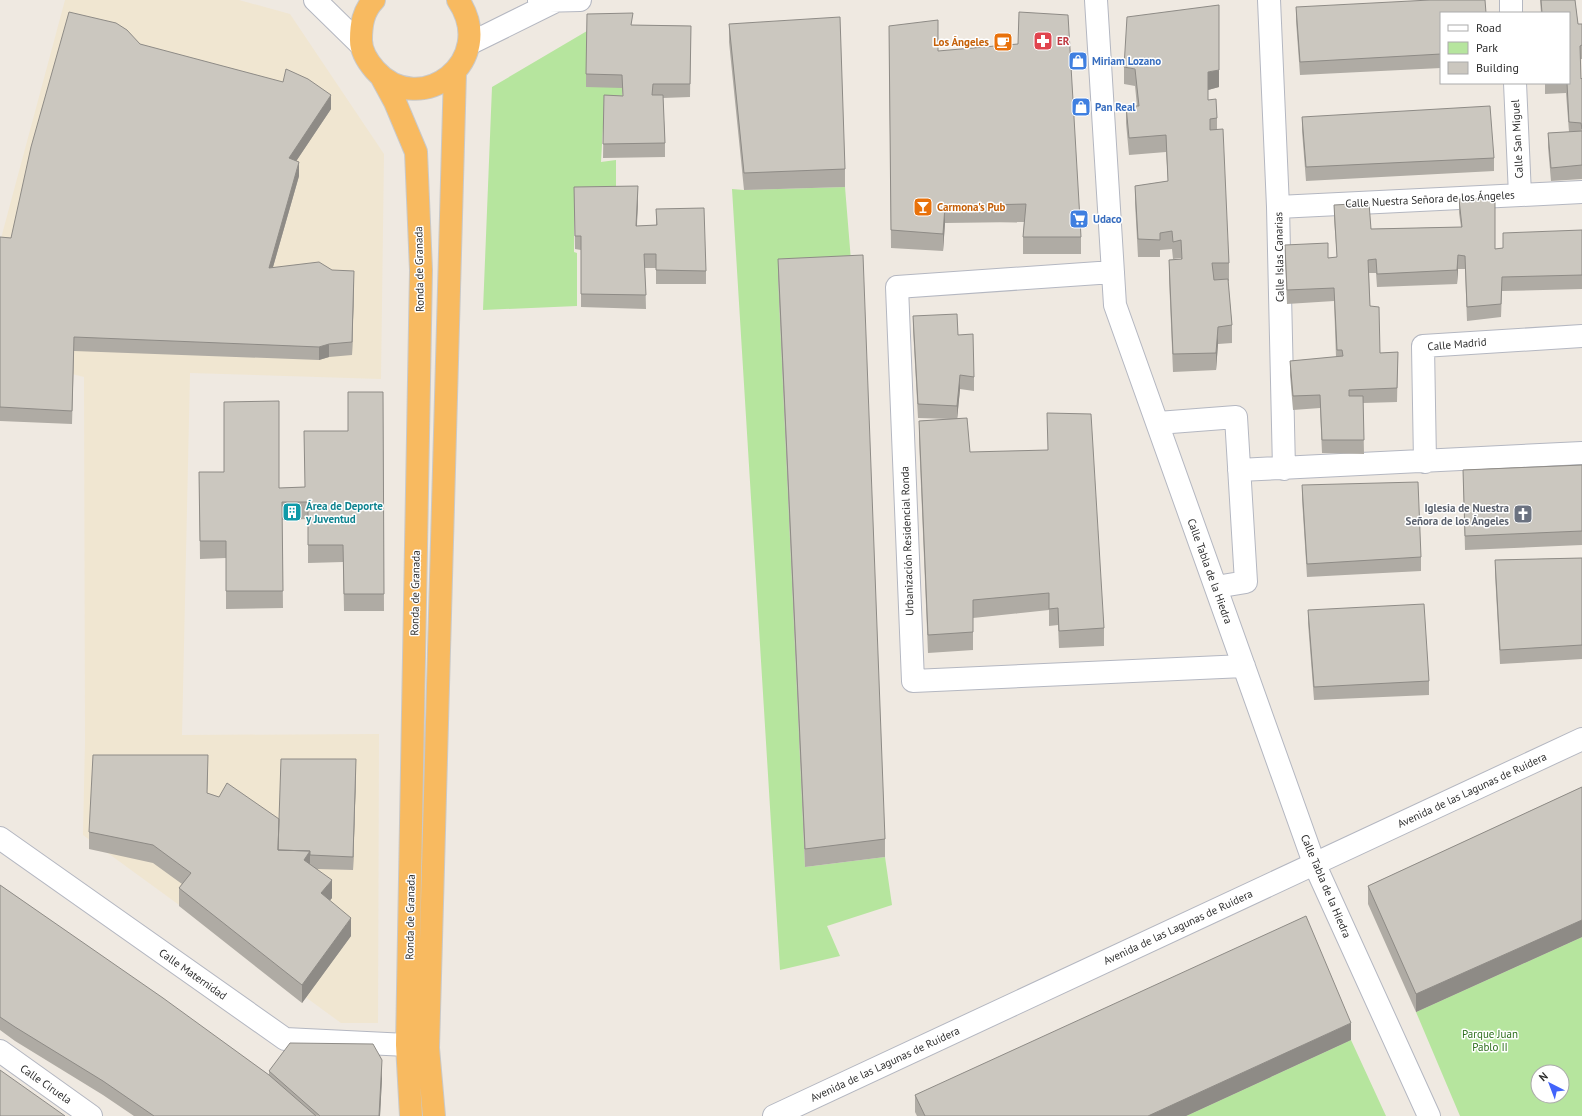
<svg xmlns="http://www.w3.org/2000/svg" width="1582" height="1116" font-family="'PT Sans',sans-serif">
	<rect width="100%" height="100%" fill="#efe9e1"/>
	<path fill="#f0e6d1" d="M65,0H239L290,14L384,154L381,379L190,373L182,735L379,734L378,1023H341L83,835L85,742L84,377L0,356V242Z"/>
	<path fill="#b6e59e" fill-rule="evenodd" d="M587,31L622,88L623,109H604L601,162L616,160V200L574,201V252L577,253V306L483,310L492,87Z
		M845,187L852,273L778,277L805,867L885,857L892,905L827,926L840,956L780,970L732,189L744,190Z
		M1582,937V1116H1460L1416,1012ZM1538,1072H1562V1096H1538Z
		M1351,1040L1386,1116H1186Z"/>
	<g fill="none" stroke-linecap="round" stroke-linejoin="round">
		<defs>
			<path id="minor" d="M315,0L361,45
				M1096,0L1115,305L1314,863L1429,1116
				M1269,0L1278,207L1284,469
				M1511,0V13
				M539,1L580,0
				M469,44L554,2
				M1515,83L1520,195
				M1278,207L1582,192
				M1113,272L897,287L913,681L1244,666
				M1158,423L1236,417L1246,582L1216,587
				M1425,462L1423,346L1582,336
				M1239,470L1582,453
				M0,838L285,1039L407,1045
				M0,1051L91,1116"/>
			<path id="secondary" d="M774,1116L1582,739"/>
			<path id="trunk" d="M374,0C363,11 361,25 361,40C361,51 368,62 375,70C420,120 499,61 458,0
				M382,78L395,102L416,152L421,270L407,1045L411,1116
				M434,1116L428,1048L455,72"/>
		</defs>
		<use href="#minor" stroke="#b4b7c1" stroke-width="24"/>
		<use href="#secondary" stroke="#b4b7c1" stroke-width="24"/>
		<use href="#trunk" stroke="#c9c9c9" stroke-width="24"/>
		<use href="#minor" stroke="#fff" stroke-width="22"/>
		<use href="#secondary" stroke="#fff" stroke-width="22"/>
		<use href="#trunk" stroke="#f8ba60" stroke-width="22"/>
	</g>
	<path fill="#afaba4" d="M1540,0H1575L1578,24H1582V59H1580L1581,79L1582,78V179L1551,181L1548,147V133L1569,132L1566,93L1545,94V83H1569V13H1541Z
		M1296,7L1441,13V68L1300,75L1296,21Z
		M729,24L845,169V187L744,190L729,42Z
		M633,25L691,26L690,97L663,98L665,143V157L603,158L604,95L623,96L622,88L586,87V74Z
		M889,26L938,51L1081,237V254H1023V237L1024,222L945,223L943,251L891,248Z
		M140,44L331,109L296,161L299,176L273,267L354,285L352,355L329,357L319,360L74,351L72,424L0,421V237L11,238Z
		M1124,67L1219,87L1208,90V100L1217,118V129L1229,263V281H1228L1232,325V343L1218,344L1216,370L1173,372L1169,278V260L1181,259V258L1173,259L1172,249L1160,250V257H1138L1135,203V186L1168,181L1166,152L1129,155L1126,123V106H1137L1135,86L1124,84Z
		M1302,117L1494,158V171L1306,181L1302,131Z
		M574,187L638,200L637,226L656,225V209L706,271V284H656V268H645L646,309L581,307V250L575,249Z
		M1459,199L1495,249L1503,248L1582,230V289L1502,291L1501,317L1467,321L1465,269H1458L1457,284L1377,287L1376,273H1369L1370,306L1380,353L1398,352L1397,402L1363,403L1364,454L1322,453L1320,408L1293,410L1290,375V361L1336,357L1334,301L1287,304L1285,259V245L1328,258L1337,257L1334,219V205L1371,229L1461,227L1459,213Z
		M778,259L885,839V857L805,867L778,277Z
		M913,316L958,335L974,377V391L960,389L957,419L970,452L1104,628V646L1059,648L1058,625L1049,626V610L973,618V650L928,653L919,439V421L950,419L918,418L913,329Z
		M383,392L384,611H344L343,562L308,563V519L282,520L283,608L226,609V558L200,559L199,472H224L279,488L305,487L348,431Z
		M1582,465V545L1465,550L1463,470Z
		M1302,485L1421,557V571L1307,577L1302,499Z
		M1582,558V659L1500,664L1495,574V560Z
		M1308,610L1429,681V695L1314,700L1308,623Z
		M208,773L207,793L279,819L356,773L353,870L317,869L332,898L329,901L351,936L302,1003L179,906V888L182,884L153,863L89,849V832Z
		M1582,787V937L1416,1012L1368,904V886Z
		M0,885L269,1075V1071L382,1078L380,1116H134L103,1095L15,1041L0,1030Z
		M1351,1040L1186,1116H917L915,1112V1095Z"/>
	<path fill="#8e8b86" d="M1219,70V87L1208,90V72Z
		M331,95V109L289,172V158Z
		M299,162V176L269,281V268Z
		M638,186V200L636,240V226Z
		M945,206V223L943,251V234Z
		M1458,255V269L1457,284V270Z
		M354,271V285L352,355V342Z
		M1218,327V344L1216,370V353Z
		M329,344V357L319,360V347Z
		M960,375V389L957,420V406Z
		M356,759V773L353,870V857Z
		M310,851V868L304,860Z
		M332,880V898L321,911V893Z
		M351,918V936L302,1003V985Z
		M1582,920V937L1416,1012V994Z
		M1351,1023V1040L1186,1116H1148Z
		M382,1060V1078L380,1116H379Z"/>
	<path fill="#cbc7bf" stroke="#8e8b86" d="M1430,0H1485L1486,13H1441V54L1300,62L1296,7Z
		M1541,0H1575L1578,24H1582V45L1580,46L1581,79L1582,78V129L1581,123L1569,122L1567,83H1569V13H1542Z
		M1219,5V70L1208,72V100L1216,99L1217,118L1210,119V130L1223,129L1229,263H1212L1214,280L1228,279L1232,325L1218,327L1216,353L1173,354L1169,260L1182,259L1181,240L1173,242L1172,231L1160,233V240L1138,239L1135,186L1168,181L1166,135L1129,138L1126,106H1139L1135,69L1124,67L1127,17Z
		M69,12L116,23L127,30L140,44L283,82L286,69L308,79L331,95L289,158L299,162L269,268L319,262L332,270L354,271L352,342L329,344L319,347L74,337L72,411L0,407V237L11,238L31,147Z
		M1019,12L1068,15L1081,237H1023L1026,204L945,206L943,234L891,230L889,26L938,20V51L1018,44Z
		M633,13L631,25L691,26L690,84H653L652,95H663L665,143L603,144L604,95L623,96L622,75L586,74L587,14Z
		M840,17L845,169L744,173L729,24Z
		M1490,106L1494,158L1306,167L1302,117Z
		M1582,131V165L1551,168L1548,133Z
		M638,186L636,226L657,225L656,209L704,208L706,271L656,270V254H644L646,295L581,294V236H575L574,187Z
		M1495,198V249L1503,248V233L1582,230V275L1502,277L1501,304L1467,307L1465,256L1458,255L1457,270L1377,274L1376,259L1368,260L1370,306L1379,307L1380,353L1398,352L1397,388L1349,390V396H1363L1364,440H1322L1320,395L1293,396L1290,361L1343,356L1342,350H1337L1334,288L1287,290L1285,245L1328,243V258L1337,257L1334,205L1369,203L1371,229L1462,227L1459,199Z
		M863,255L885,839L805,849L778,259Z
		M957,314L958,335L973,334L974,377L960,375L957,406L918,404L913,316Z
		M348,392H383L384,594H344L343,545H308V502H282L283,591H226V541H200L199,472H224V402L279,401V488L305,487L304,431H348Z
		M1047,413L1091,414L1104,628L1059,631L1058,608L1049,609V593L973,600V632L928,635L919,421L967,418L970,452L1048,450Z
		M1582,465V531L1465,536L1463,470Z
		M1418,482L1421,557L1307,564L1302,485Z
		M1582,558V645L1500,650L1495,560Z
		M1424,604L1429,681L1314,687L1308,610Z
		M93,755H208L207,793L219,797L227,783L279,819L278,850L310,851L304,860L332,880L321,893L351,918L302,985L179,888L191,873L153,845L89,832Z
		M281,759H356L353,857L310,855V851L278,850Z
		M1582,787V920L1416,994L1368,886Z
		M0,885L163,998L269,1075L316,1116H154L103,1081L15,1027L0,1017Z
		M1306,916L1351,1023L1148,1116H925L915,1095Z
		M290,1043L373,1044L382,1060L379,1116H320L269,1071Z
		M0,1070L65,1116H0Z"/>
	<defs>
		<symbol id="pharmacy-square" viewBox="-11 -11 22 22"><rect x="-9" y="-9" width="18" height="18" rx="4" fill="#e0444e" stroke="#fff"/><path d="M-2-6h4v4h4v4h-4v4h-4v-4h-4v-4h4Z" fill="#fff"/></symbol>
		<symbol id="cafe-square" viewBox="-11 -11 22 22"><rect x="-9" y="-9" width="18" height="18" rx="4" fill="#e8710a" stroke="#fff"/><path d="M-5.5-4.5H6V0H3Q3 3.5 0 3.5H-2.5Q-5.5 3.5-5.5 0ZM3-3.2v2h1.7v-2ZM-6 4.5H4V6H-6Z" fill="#fff"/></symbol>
		<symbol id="shop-square" viewBox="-11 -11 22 22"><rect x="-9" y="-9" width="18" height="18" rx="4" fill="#3f7fe0" stroke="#fff"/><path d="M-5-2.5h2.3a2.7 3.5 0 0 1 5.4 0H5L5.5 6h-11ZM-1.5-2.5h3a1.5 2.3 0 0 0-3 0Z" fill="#fff"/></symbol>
		<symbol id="bar-square" viewBox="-11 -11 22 22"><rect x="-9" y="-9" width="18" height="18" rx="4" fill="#e8710a" stroke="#fff"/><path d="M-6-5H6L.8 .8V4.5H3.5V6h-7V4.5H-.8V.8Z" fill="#fff"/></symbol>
		<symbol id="supermarket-square" viewBox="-11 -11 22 22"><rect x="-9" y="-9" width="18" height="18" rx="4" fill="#3f7fe0" stroke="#fff"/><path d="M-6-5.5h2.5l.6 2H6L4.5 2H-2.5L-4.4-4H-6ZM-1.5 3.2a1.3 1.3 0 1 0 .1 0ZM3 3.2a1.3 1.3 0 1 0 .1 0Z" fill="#fff"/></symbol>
		<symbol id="building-square" viewBox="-11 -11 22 22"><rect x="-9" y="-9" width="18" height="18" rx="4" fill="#0f9aa8" stroke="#fff"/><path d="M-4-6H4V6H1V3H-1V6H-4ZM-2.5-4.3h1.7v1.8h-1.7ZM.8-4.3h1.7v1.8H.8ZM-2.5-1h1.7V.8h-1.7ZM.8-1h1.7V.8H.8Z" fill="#fff"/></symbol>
		<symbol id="church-square" viewBox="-11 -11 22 22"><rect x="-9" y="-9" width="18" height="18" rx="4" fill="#6b7280" stroke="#fff"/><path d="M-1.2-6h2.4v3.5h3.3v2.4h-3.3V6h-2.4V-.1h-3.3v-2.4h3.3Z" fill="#fff"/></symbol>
	</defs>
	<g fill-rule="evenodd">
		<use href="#pharmacy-square" x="1032" y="30" width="22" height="22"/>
		<use href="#cafe-square" x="992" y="31" width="22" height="22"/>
		<use href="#shop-square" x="1067" y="50" width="22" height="22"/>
		<use href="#shop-square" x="1070" y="96" width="22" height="22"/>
		<use href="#bar-square" x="912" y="196" width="22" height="22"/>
		<use href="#supermarket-square" x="1068" y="208" width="22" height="22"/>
		<use href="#building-square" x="281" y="501" width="22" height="22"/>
		<use href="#church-square" x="1512" y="503" width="22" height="22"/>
	</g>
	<g text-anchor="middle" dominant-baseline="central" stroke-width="3" stroke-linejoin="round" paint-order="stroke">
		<g font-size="11" font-weight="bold" fill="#be3a42" stroke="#fff" text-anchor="start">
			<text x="1057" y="41">ER</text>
		</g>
		<g font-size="11" font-weight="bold" fill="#c56008" stroke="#fff" text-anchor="end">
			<text x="989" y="42">Los Ángeles</text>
			<text x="937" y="207" text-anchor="start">Carmona's Pub</text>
		</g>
		<g font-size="11" font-weight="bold" fill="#366cbe" stroke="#fff" text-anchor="start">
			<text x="1092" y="61">Miriam Lozano</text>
			<text x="1095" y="107">Pan Real</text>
			<text x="1093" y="219">Udaco</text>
		</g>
		<g font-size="11" fill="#2e2e2e" stroke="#fff">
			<text transform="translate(1517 139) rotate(-93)">Calle San Miguel</text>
			<text transform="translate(1430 199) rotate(-3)">Calle Nuestra Señora de los Ángeles</text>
			<text transform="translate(1279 257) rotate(-91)">Calle Islas Canarias</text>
			<text transform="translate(419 269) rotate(-91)">Ronda de Granada</text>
			<text transform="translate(1457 344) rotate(-5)">Calle Madrid</text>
			<text transform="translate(907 541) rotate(-92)">Urbanización Residencial Ronda</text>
			<text transform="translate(1210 571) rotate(70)">Calle Tabla de la Hiedra</text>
			<text transform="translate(415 593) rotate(-89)">Ronda de Granada</text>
			<text transform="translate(1472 790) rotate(-25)">Avenida de las Lagunas de Ruidera</text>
			<text transform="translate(1326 886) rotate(67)">Calle Tabla de la Hiedra</text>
			<text transform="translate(410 917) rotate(-89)">Ronda de Granada</text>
			<text transform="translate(1178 927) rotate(-25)">Avenida de las Lagunas de Ruidera</text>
			<text transform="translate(193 974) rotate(35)">Calle Maternidad</text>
			<text transform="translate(885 1064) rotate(-25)">Avenida de las Lagunas de Ruidera</text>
			<text transform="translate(46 1084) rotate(35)">Calle Ciruela</text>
		</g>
		<g font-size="11" font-weight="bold" fill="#0d838f" stroke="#fff" text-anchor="start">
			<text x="306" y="506">Área de Deporte<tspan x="306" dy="13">y Juventud</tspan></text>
		</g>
		<g font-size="11" font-weight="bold" fill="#5b616d" stroke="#fff" text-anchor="end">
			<text x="1509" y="508">Iglesia de Nuestra<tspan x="1509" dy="13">Señora de los Ángeles</tspan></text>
		</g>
		<g font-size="11" fill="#2c6e1b" stroke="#fff">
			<text x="1490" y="1034">Parque Juan<tspan x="1490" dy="13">Pablo II</tspan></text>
		</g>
	</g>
	<rect x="1440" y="12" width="130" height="72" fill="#ffffff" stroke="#ababab"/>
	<rect x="1448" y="25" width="20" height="6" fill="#ffffff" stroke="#ababab"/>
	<text x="1476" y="32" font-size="12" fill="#2e2e2e">Road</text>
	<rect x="1448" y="42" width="20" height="12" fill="#b6e59e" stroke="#ababab"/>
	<text x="1476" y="52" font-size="12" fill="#2e2e2e">Park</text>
	<rect x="1448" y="62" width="20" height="12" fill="#cbc7bf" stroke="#ababab"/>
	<text x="1476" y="72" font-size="12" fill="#2e2e2e">Building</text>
	<g transform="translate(1550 1084) rotate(318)"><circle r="19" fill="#ffffff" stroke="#ababab"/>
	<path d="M0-3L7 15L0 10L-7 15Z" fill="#4264fb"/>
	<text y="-6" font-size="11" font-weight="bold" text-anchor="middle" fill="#2e2e2e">N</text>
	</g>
</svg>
